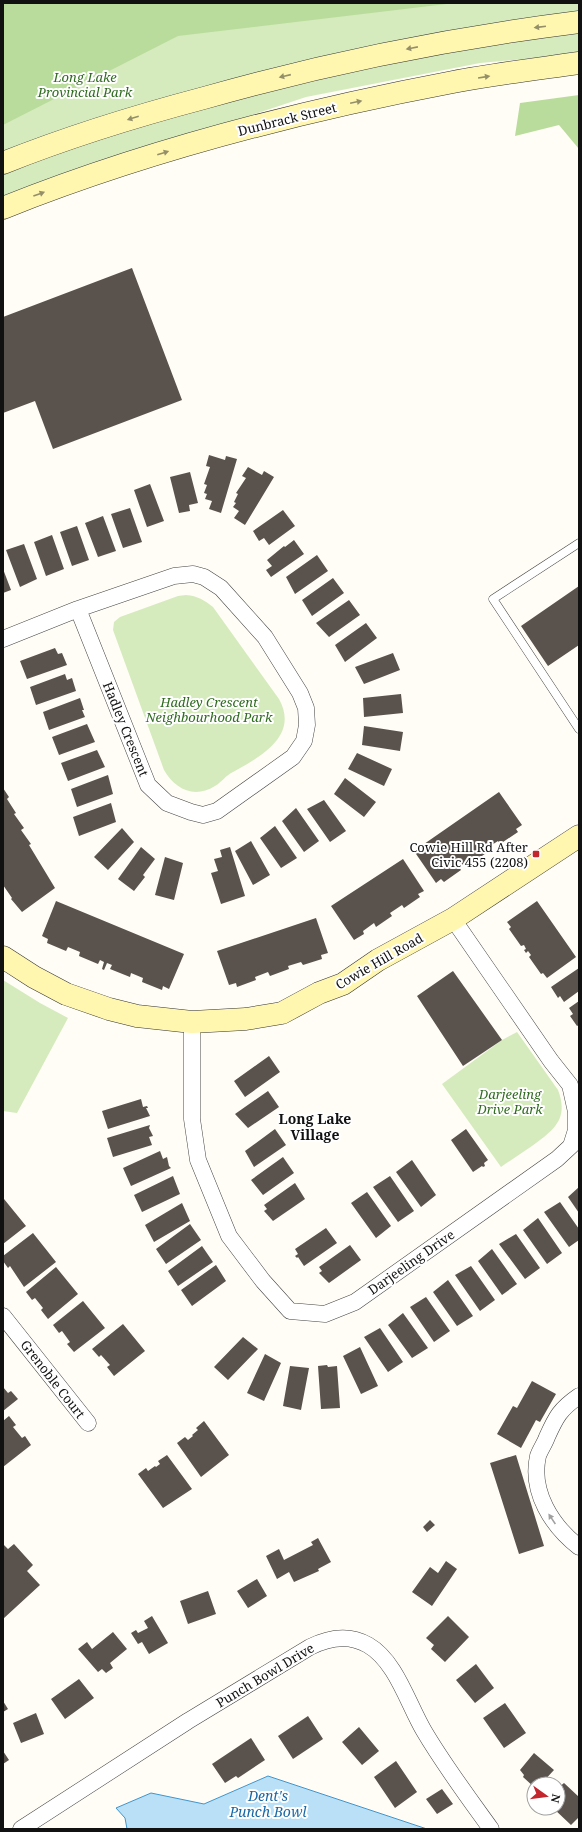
<svg xmlns="http://www.w3.org/2000/svg" width="582" height="1832" font-family="'Noto Serif',serif">
	<rect width="100%" height="100%" fill="#fffdf5"/>
	<path fill="#d5ebbd" d="M3,3H579V54L480,63L306,97L3,198Z
		M186,595C198,596 204,600 213,607L279,699C300,737 258,758 233,772C225,776 223,781 215,786C194,799 175,789 164,770L113,630L114,622L120,617L178,596Z
		M3,980L40,1003L68,1018L17,1113L3,1111Z
		M517,1032L558,1090C569,1119 554,1130 532,1146C522,1153 511,1160 501,1167L442,1084L502,1040Z"/>
	<path fill="#b9dc9c" d="M3,3H455L178,36L3,125Z
		M579,95V149L559,125L515,136L520,103Z"/>
	<path fill="#b9e0f7" stroke="#3f96cf" d="M268,1776L427,1829H127L125,1818L116,1808L151,1793L204,1804Z"/>
	<path fill="#5a524d" d="M132,268L182,400L53,449L35,401L3,413V317Z
		M209,455L225,460L226,456L237,459L221,513L209,509L212,501L205,499L207,494L204,493L207,485L204,484L210,467L206,466Z
		M248,467L262,475L264,471L274,477L245,525L234,518L239,511L233,507L236,503L234,502L238,494L236,493L246,478L242,476Z
		M190,472L198,503L189,505L190,511L179,513L170,477Z
		M150,484L164,521L147,527L134,490Z
		M130,508L142,542L123,548L111,514Z
		M283,510L295,526L269,545L264,538L259,541L253,531Z
		M103,516L116,551L98,557L85,523Z
		M77,526L89,560L72,566L60,532Z
		M52,535L64,569L46,576L34,542Z
		M294,540L304,554L271,577L266,570L272,566L267,560L284,546L285,547Z
		M24,544L37,579L20,587L6,550Z
		M317,555L328,571L295,594L286,577Z
		M3,569L11,590L3,593Z
		M333,578L344,593L312,616L302,600Z
		M579,586V645L548,666L521,626Z
		M349,600L360,615L329,637L316,623Z
		M366,623L377,638L345,662L335,645Z
		M55,648L58,654L62,653L67,665L27,679L20,661Z
		M393,653L400,670L364,684L355,667Z
		M65,674L67,680L72,678L76,691L36,705L30,687Z
		M401,694L403,713L364,717L363,698Z
		M80,698L84,710H82L85,717L49,730L43,712Z
		M87,724L95,742L59,755L52,737Z
		M364,726L403,732L400,751L362,745Z
		M97,750L105,767L68,781L61,763Z
		M357,753L392,769L384,786L348,769Z
		M108,775L113,794L77,807L71,789Z
		M345,778L376,802L364,817L334,794Z
		M3,788L9,797L7,799L16,813L14,814L24,828L21,830L31,844L29,845L55,888L22,912L11,899L12,898L3,885Z
		M499,792L522,825L516,829L518,832L500,844L498,841L487,848L489,851L472,863L470,860L459,867L461,870L444,882L441,879L436,883L414,851Z
		M324,800L346,831L330,842L307,809Z
		M111,803L116,822L79,836L73,817Z
		M296,808L319,841L304,852L282,821Z
		M275,826L297,858L281,868L260,838Z
		M122,828L134,842L108,870L94,857Z
		M251,841L270,875L253,885L235,851Z
		M141,847L155,859L143,875L145,877L134,891L118,879Z
		M230,847L245,896L221,904L211,873L218,871L214,859L222,857L220,850Z
		M165,857L183,863L174,900L155,895Z
		M403,859L424,891L418,894L420,897L404,908L402,905L390,913L392,916L376,927L374,923L363,931L364,934L354,940L331,906Z
		M56,901L184,954L169,989L163,986L162,990L142,982L143,978L131,973L130,977L110,969L112,965L107,963L104,970L102,969L104,962L100,960L98,964L79,956L80,952L68,947L66,951L47,943L48,939L42,936Z
		M537,901L576,957L547,978L543,973L541,974L529,957L531,955L528,951L526,953L524,950L526,949L524,945L521,946L509,929L511,927L507,922Z
		M316,918L328,953L321,955L322,959L303,965L301,962L288,966L289,969L270,976L268,972L255,977L256,980L237,987L236,983L229,985L217,951Z
		M579,968V991L564,1002L560,996L558,998L551,987Z
		M453,971L502,1040L463,1066L417,996Z
		M579,1001V1025L577,1026L570,1016L573,1014L569,1008Z
		M269,1056L280,1072L245,1097L234,1081Z
		M268,1091L279,1107L248,1128L235,1114Z
		M141,1099L143,1107L147,1106L148,1108H146L150,1116L108,1129L102,1111Z
		M150,1125L149,1128L153,1136L149,1137L152,1145L113,1157L107,1138Z
		M275,1129L286,1145L254,1167L245,1151Z
		M466,1129L488,1160L484,1163L485,1166L483,1167L482,1166L473,1172L451,1140Z
		M160,1151L163,1159L167,1157L169,1166L171,1168L131,1186L123,1168Z
		M283,1157L294,1173L263,1195L251,1180Z
		M412,1160L436,1195L421,1207L396,1172Z
		M173,1176L180,1194L142,1212L134,1195Z
		M390,1176L414,1211L398,1222L373,1187Z
		M295,1183L305,1199L273,1221L264,1211L267,1209L264,1205Z
		M579,1187V1213L568,1197Z
		M367,1192L391,1226L376,1238L351,1203Z
		M4,1199L26,1226L3,1244V1200Z
		M560,1202L579,1229V1240L569,1247L544,1212Z
		M182,1203L190,1221L154,1242L145,1225Z
		M538,1218L562,1253L547,1264L523,1230Z
		M190,1224L201,1240L166,1264L156,1249Z
		M326,1228L337,1243L304,1266L298,1257L297,1258L295,1256L298,1254L295,1249Z
		M33,1233L56,1262L24,1287L10,1266L8,1268L3,1261V1256Z
		M516,1234L540,1268L525,1279L499,1244Z
		M350,1245L361,1260L329,1283L319,1273L322,1271L319,1267Z
		M202,1246L213,1262L178,1286L168,1271Z
		M492,1249L517,1284L502,1295L478,1261Z
		M216,1265L226,1281L192,1306L181,1290Z
		M471,1266L495,1300L480,1311L455,1275Z
		M56,1267L78,1294L48,1319L41,1310L43,1308L35,1298L32,1300L26,1292Z
		M448,1280L473,1316L457,1326L433,1292Z
		M426,1297L450,1331L434,1342L410,1307Z
		M83,1301L105,1328L74,1352L67,1344L70,1342L62,1331L59,1333L53,1325Z
		M403,1313L428,1348L412,1358L388,1325Z
		M123,1324L145,1351L114,1376L107,1367L110,1365L101,1355L99,1357L92,1349Z
		M380,1328L403,1362L388,1372L364,1337Z
		M243,1337L258,1349L228,1380L214,1367Z
		M360,1347L378,1386L361,1394L343,1356Z
		M265,1354L281,1363L264,1401L247,1393Z
		M327,1365L328,1367L337,1366L340,1408L321,1409L318,1366Z
		M290,1366L309,1368L301,1410L283,1406Z
		M532,1381L556,1394L540,1422L536,1420L521,1448L497,1434L513,1406L517,1408Z
		M3,1387L8,1393L11,1391L18,1399L3,1411Z
		M9,1416L16,1425L13,1427L22,1438L25,1436L31,1445L3,1467V1421Z
		M204,1421L229,1455L201,1477L177,1443L185,1437L188,1440L193,1436L192,1435L198,1430L196,1428Z
		M167,1455L192,1489L163,1508L138,1474L146,1468L148,1471L155,1466L156,1467L160,1464L158,1461Z
		M516,1455L544,1546L519,1554L490,1463Z
		M430,1520L435,1525L427,1532L423,1527Z
		M318,1538L331,1562L318,1569L319,1571L294,1582L289,1572L277,1579L266,1556L279,1549L284,1560L313,1545L311,1542Z
		M3,1544L8,1549L14,1544L33,1565L27,1571L40,1585L3,1619Z
		M446,1561L457,1569L432,1606L412,1592L430,1567L438,1573Z
		M257,1579L267,1596L248,1608L237,1591Z
		M208,1591L216,1614L188,1624L180,1601Z
		M152,1616L168,1643L149,1654L142,1642L138,1644L131,1633L136,1630L138,1633L148,1628L144,1621Z
		M448,1616L469,1637L445,1662L431,1649L434,1645L426,1638Z
		M113,1632L127,1649L110,1663L113,1668L106,1673L102,1669L98,1672L78,1649L87,1642L92,1649Z
		M476,1664L494,1688L475,1703L456,1680Z
		M79,1679L94,1698L65,1719L51,1699Z
		M3,1701L8,1709L3,1712Z
		M505,1703L526,1733L504,1748L483,1718Z
		M36,1713L44,1734L21,1743L13,1723Z
		M308,1716L323,1739L293,1759L278,1736Z
		M359,1727L379,1751L362,1765L342,1742Z
		M251,1738L265,1760L238,1778L236,1776L225,1783L212,1764Z
		M3,1751L9,1760L3,1764Z
		M534,1753L554,1770L541,1784H534V1787L523,1777L524,1775L520,1770Z
		M396,1761L417,1792L395,1808L374,1777Z
		M564,1783L579,1797V1817L571,1825L553,1808H558V1788Z
		M442,1789L453,1804L437,1814L426,1799Z"/>
	<g fill="none" stroke-linecap="round" stroke-linejoin="round">
		<defs>
			<path id="lane" d="M579,543L493,599L579,729"/>
			<path id="street" d="M3,639L78,609L174,576L193,574L204,577L221,588L265,637L300,693L306,708L307,725L304,741L293,757L217,811L203,815L191,812L167,803L148,785L78,609
				M192,1022V1119L198,1160L229,1236L263,1281L290,1311L325,1314L355,1302L557,1159L571,1146L576,1130V1112L570,1085L551,1061L453,919
				M3,1316L88,1423
				M579,1396C560,1409 556,1417 547,1437C545,1443 540,1450 538,1456C530,1492 552,1526 579,1547
				M21,1829L188,1721L310,1647C328,1638 349,1634 368,1645C396,1661 408,1704 424,1731C444,1765 468,1797 491,1829"/>
			<path id="secondary" d="M3,163C68,137 136,116 204,98C327,63 452,38 579,22
				M3,208C148,150 300,111 453,82C495,74 537,69 579,63
				M3,957L34,977L66,994L109,1009L137,1016L192,1022L246,1019L282,1013L319,993L343,984L378,960L453,919L579,836"/>
		</defs>
		<use href="#lane" stroke="#444" stroke-width="9"/>
		<use href="#street" stroke="#444" stroke-width="17"/>
		<use href="#secondary" stroke="#333" stroke-width="23"/>
		<use href="#lane" stroke="#fff" stroke-width="8"/>
		<use href="#street" stroke="#fff" stroke-width="16"/>
		<use href="#secondary" stroke="#fff6b0" stroke-width="22"/>
	</g>
	<defs><path id="oneway-solid" d="M-6-.8H1V-3.2L6.5 0L1 3.2V.8H-6Z"/></defs>
	<g fill="#948f68">
		<use href="#oneway-solid" transform="translate(540 27) rotate(173)"/>
		<use href="#oneway-solid" transform="translate(412 48) rotate(169)"/>
		<use href="#oneway-solid" transform="translate(285 76) rotate(167)"/>
		<use href="#oneway-solid" transform="translate(484 77) rotate(-9)"/>
		<use href="#oneway-solid" transform="translate(356 102) rotate(-12)"/>
		<use href="#oneway-solid" transform="translate(133 118) rotate(163)"/>
		<use href="#oneway-solid" transform="translate(163 153) rotate(-17)"/>
		<use href="#oneway-solid" transform="translate(39 194) rotate(-20)"/>
	</g>
	<use fill="#a0a0a0" href="#oneway-solid" transform="translate(552 1519) rotate(-124)"/>
	<rect fill="#c4262e" stroke="#fff" stroke-width="1.5" x="532" y="850" width="8" height="8" rx="2"/>
	<g text-anchor="middle" dominant-baseline="central" stroke-width="4" stroke-linejoin="round" paint-order="stroke">
		<g font-size="13" font-style="italic" fill="#2f6b1f" stroke="#fff">
			<text x="85" y="77">Long Lake<tspan x="85" dy="15">Provincial Park</tspan></text>
			<text x="209" y="702">Hadley Crescent<tspan x="209" dy="15">Neighbourhood Park</tspan></text>
			<text x="510" y="1094">Darjeeling<tspan x="510" dy="15">Drive Park</tspan></text>
		</g>
		<g font-size="13" fill="#111" stroke="#fff">
			<text transform="translate(287 119) rotate(-14)">Dunbrack Street</text>
			<text transform="translate(126 729) rotate(68)">Hadley Crescent</text>
			<text transform="translate(379 961) rotate(-30)">Cowie Hill Road</text>
			<text transform="translate(411 1262) rotate(-35)">Darjeeling Drive</text>
			<text transform="translate(53 1379) rotate(52)">Grenoble Court</text>
			<text transform="translate(265 1675) rotate(-31)">Punch Bowl Drive</text>
		</g>
		<g font-size="13" fill="#111" stroke="#fff" text-anchor="end">
			<text x="528" y="847">Cowie Hill Rd After<tspan x="528" dy="15">Civic 455 (2208)</tspan></text>
		</g>
		<g font-size="14" font-weight="bold" fill="#111" stroke="#fff">
			<text x="315" y="1118">Long Lake<tspan x="315" dy="16">Village</tspan></text>
		</g>
		<g font-size="14" font-style="italic" fill="#1768a6" stroke="#fff">
			<text x="268" y="1795">Dent's<tspan x="268" dy="16">Punch Bowl</tspan></text>
		</g>
	</g>
	<rect width="582" height="1832" fill="none" stroke="#111111" stroke-width="8"/>
	<g transform="translate(546 1796) rotate(104)"><circle r="19" fill="#ffffff" stroke="#a0a0a0"/>
	<path d="M0-3L7 15L0 10L-7 15Z" fill="#c4262e"/>
	<text y="-6" font-size="11" font-weight="bold" text-anchor="middle" fill="#111111">N</text>
	</g>
</svg>
